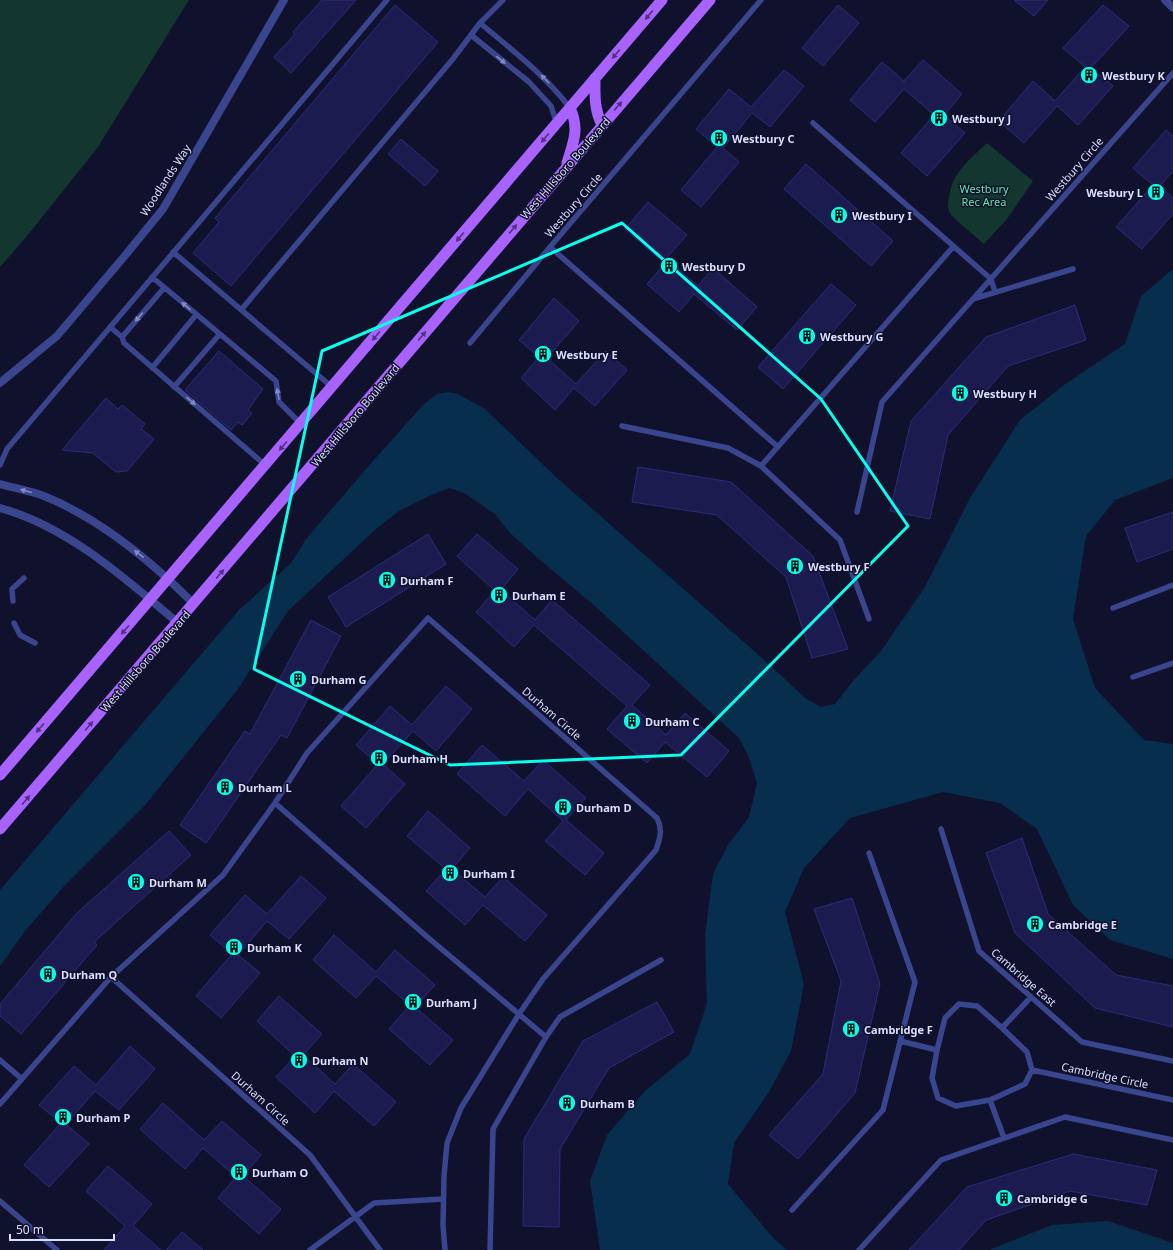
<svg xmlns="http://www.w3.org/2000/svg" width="1173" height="1250" font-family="'Noto Sans',sans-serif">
	<rect width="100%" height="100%" fill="#10112d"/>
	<path fill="#13372f" d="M0,0H189L98,147L27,236L0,267Z
		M987,143L1033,181L1007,219L984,244C977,237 954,220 950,213C947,208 948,203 949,198C951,174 970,159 987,143Z"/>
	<path fill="#082e4e" d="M1173,269V478L1115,500L1086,536L1073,619L1095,688L1144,740L1173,744V959L1110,940L1073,905L1037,829L1000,803L943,792L850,818L804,868L785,912L804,984L791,1051L769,1092L734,1143L728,1184L774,1239L787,1250H600L590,1181L607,1135L645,1091L690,1054L707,1004L705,935L713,874L728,845L749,817L757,783L748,755L739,738L596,607L539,559L510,533L495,514L464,493L449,488L431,495L399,511L376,529L288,611L238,689L146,804L66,884L25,931L0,966V890L239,610L291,563L306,539L373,461L423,405L437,394L448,392L458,394L485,409L556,477L771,666L805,698L821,707L835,704L853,681L881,651L925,587L970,498L1020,420L1064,385L1125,344L1141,296Z
		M1108,1221L1173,1243V1250H989L1052,1225Z"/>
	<path fill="#1c1b4f" stroke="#2d2c7c" d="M322,0H356L291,73L274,57L295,34L293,32Z
		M1014,0H1048L1034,16Z
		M395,5L438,42L231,286L193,253L219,222L215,218Z
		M838,5L859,23L823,66L802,48Z
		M1103,5L1129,26L1091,68L1113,86L1078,125L1057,106L1024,143L999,121L1033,81L1055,101L1085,67L1063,48Z
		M923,60L962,94L944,115L965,133L927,176L901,153L934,115L904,89L875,122L850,100L882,62L904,81Z
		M784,70L804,86L770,127L752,113L723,148L739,162L701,207L681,190L717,147L696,129L729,89L751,107Z
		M1166,130L1173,136V171L1160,186L1173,198V214L1142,249L1116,227L1153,185L1133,168Z
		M401,139L438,171L425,186L388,154Z
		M806,164L893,241L871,266L784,189Z
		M648,202L687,235L663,262L625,229Z
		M668,260L698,286L713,268L757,307L737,330L694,294L679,312L647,284Z
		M831,284L856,305L783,389L758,367Z
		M554,298L579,321L547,358L576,384L606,351L627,370L595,406L574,388L555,410L521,378L539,357L519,340Z
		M1075,305L1086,340L1008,366L948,435L930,519L890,511L911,421L986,337Z
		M219,351L263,389L248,410L252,413L242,425L238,422L231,430L185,390Z
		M106,398L118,409L122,405L145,424L141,429L154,439L127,471L116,472L93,453L62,450Z
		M638,467L731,482L813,556L848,649L812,658L786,577L717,515L632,502Z
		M1173,512V549L1137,562L1125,528Z
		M428,534L446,564L346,627L328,597Z
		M477,534L518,569L501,590L535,620L552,600L650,685L632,705L666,735L685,713L729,751L707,777L665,742L647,763L607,729L627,706L534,625L514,647L476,612L495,591L457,556Z
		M311,620L341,636L287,738L281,735L206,843L180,825L245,731L250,734Z
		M446,686L472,709L436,751L413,731L383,764L405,784L366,828L341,806L378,764L356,745L390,706L412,725Z
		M482,745L524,781L543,760L586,798L566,820L604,853L585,875L545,841L563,821L528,789L505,816L457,774Z
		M428,811L470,848L452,869L485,897L503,877L547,915L525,941L483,905L465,925L426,891L446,869L407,836Z
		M169,831L191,855L94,942L97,945L21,1034L0,1016V1004L77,913Z
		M1022,838L1048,914L1116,975L1173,986V1027L1095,1008L1015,933L986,853Z
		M301,876L326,898L289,939L267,921L238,955L260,973L221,1018L196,996L232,954L210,935L245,895L267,914Z
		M852,898L880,984L855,1093L798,1159L769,1135L823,1074L841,981L814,909Z
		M334,935L376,972L395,950L435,985L415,1007L453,1040L430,1065L389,1029L410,1005L376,976L356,998L313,960Z
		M279,996L322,1034L303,1055L335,1084L353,1064L396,1102L374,1126L334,1091L315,1113L276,1077L295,1056L257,1021Z
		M657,1002L674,1032L609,1068L560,1149L559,1227L523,1226L524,1139L583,1041Z
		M130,1046L155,1069L119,1110L95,1091L66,1124L89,1144L49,1187L24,1165L61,1123L39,1105L74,1066L96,1085Z
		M163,1103L204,1140L222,1121L261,1155L243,1176L281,1209L259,1234L218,1198L236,1177L203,1148L185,1169L140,1129Z
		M1073,1154L1157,1170L1147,1205L1070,1191L986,1220L959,1250H909L967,1187Z
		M108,1166L152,1204L133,1226L161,1250H104L125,1226L86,1191Z
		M182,1232L203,1250H166Z"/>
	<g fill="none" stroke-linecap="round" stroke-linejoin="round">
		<path stroke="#39468e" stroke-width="5.5" d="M761,0L550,247L778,447
			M480,23C512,50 545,75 570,108
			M471,35L529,82L551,106L557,124
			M813,123L991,279L995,292
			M173,252L332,387
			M152,277L276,381L279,402L301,424
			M973,299L1173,73
			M241,310L452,60L480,23L503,0
			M110,327L122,337L164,288
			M122,337L124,343L265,465
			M470,343L550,247
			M152,368L196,315
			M174,387L219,335
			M622,426L728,448L761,466L840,540L869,619
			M0,465L7,449L387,0
			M761,466L953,247
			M857,512L882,402L973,299L1073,269
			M13,601L12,589L24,578
			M1113,608L1173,585
			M14,623L20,635L35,643
			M1133,677L1173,663
			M275,803L425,935L546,1037
			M941,829L979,951L1082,1042L1173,1061
			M111,977L310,1155L380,1250
			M959,1004L977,1006L1002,1028L1027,1052L1032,1070L1025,1084L990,1100L956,1106L938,1098L932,1078L937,1050L945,1018Z
			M1002,1028L1031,997
			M900,1041L937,1050
			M0,1060L22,1079
			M1032,1070L1173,1100
			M990,1100L1004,1138
			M0,1104L111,977L223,875L275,803L307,753L428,618L657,818C663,830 660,838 656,850L543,979L519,1014L461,1108L447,1143L444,1176L443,1225L445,1250
			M0,1201L57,1250
			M792,1210L883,1110L915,982L869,853
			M310,1250L374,1203L443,1199
			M490,1250L493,1129L546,1037L560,1017L661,960
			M859,1250L941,1160L1065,1117L1173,1140"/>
		<path stroke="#39468e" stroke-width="8" d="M1165,0L1173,8
			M0,383L57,336L123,258L163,209L284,0
			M0,484C14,488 30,491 44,496C101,519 151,561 194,604
			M0,508C67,526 126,579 178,623"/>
		<path stroke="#a863ff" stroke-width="11" d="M595,78C595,96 594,109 602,125
			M567,163C573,143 580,129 570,108
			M0,775L662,0
			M0,829L710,0"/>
	</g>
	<defs><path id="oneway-solid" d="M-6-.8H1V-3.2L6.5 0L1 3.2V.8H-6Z"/></defs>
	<g fill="#4d3281">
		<use href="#oneway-solid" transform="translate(649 15) rotate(130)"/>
		<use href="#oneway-solid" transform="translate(616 54) rotate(130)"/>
		<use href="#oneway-solid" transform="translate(618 106) rotate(-49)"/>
		<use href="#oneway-solid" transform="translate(545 138) rotate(130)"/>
		<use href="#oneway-solid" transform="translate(513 229) rotate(-50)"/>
		<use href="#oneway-solid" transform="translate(460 237) rotate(130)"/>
		<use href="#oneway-solid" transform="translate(376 336) rotate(130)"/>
		<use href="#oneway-solid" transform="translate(422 336) rotate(-50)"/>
		<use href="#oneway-solid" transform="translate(283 446) rotate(130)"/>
		<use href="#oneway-solid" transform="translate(220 574) rotate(-49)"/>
		<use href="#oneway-solid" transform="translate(125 630) rotate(131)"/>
		<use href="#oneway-solid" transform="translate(89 726) rotate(-49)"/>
		<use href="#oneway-solid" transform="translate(40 728) rotate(131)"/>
		<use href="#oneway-solid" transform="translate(26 800) rotate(-49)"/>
	</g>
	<g fill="#828ac1">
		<use href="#oneway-solid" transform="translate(501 60) rotate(39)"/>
		<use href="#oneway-solid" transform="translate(545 79) rotate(-135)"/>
		<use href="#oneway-solid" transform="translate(186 306) rotate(-139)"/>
		<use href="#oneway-solid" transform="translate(139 317) rotate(130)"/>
		<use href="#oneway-solid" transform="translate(278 394) rotate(-100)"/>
		<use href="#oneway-solid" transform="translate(191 401) rotate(41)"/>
		<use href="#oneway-solid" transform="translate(26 491) rotate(-165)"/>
		<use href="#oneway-solid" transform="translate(139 554) rotate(-143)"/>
	</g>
	<path fill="none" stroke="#08ffea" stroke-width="3" stroke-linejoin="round" d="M622,223L821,399L908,526L681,755L450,765L254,669L322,351Z"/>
	<defs>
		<symbol id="building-disc" viewBox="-11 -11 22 22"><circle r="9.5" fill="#08ffea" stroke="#10112d"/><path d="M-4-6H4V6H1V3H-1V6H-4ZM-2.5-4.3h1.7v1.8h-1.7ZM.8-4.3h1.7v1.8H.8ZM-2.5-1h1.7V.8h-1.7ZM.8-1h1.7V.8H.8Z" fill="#111"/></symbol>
	</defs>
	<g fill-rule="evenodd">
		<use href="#building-disc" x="1079" y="65" width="20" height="20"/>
		<use href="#building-disc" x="929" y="108" width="20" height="20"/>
		<use href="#building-disc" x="709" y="128" width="20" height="20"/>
		<use href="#building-disc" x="1146" y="182" width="20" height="20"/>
		<use href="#building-disc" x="829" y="205" width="20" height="20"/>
		<use href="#building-disc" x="659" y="256" width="20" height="20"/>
		<use href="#building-disc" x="797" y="326" width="20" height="20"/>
		<use href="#building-disc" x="533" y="344" width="20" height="20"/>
		<use href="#building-disc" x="950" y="383" width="20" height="20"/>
		<use href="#building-disc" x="785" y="556" width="20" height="20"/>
		<use href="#building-disc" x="377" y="570" width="20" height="20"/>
		<use href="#building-disc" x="489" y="585" width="20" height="20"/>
		<use href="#building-disc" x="288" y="669" width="20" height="20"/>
		<use href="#building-disc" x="622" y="711" width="20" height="20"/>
		<use href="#building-disc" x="369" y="748" width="20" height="20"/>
		<use href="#building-disc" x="215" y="777" width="20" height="20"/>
		<use href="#building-disc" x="553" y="797" width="20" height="20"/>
		<use href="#building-disc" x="440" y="863" width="20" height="20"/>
		<use href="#building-disc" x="126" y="872" width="20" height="20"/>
		<use href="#building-disc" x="1025" y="914" width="20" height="20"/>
		<use href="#building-disc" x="224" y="937" width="20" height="20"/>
		<use href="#building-disc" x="38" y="964" width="20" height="20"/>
		<use href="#building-disc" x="403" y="992" width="20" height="20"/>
		<use href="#building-disc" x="841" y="1019" width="20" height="20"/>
		<use href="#building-disc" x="289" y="1050" width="20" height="20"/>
		<use href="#building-disc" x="557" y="1093" width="20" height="20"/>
		<use href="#building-disc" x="53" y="1107" width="20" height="20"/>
		<use href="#building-disc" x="229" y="1162" width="20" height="20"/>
		<use href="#building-disc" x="994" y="1188" width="20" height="20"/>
	</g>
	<g text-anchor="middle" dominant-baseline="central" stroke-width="3" stroke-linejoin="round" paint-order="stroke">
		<g font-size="11" font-weight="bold" fill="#dcdeff" stroke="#10112d" text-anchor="start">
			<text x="1102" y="75">Westbury K</text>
			<text x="952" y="118">Westbury J</text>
			<text x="732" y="138">Westbury C</text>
			<text x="1143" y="192" text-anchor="end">Wesbury L</text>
			<text x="852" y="215">Westbury I</text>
			<text x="682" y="266">Westbury D</text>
			<text x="820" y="336">Westbury G</text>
			<text x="556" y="354">Westbury E</text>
			<text x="973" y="393">Westbury H</text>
			<text x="808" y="566">Westbury F</text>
			<text x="400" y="580">Durham F</text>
			<text x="512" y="595">Durham E</text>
			<text x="311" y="679">Durham G</text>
			<text x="645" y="721">Durham C</text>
			<text x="392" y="758">Durham H</text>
			<text x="238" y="787">Durham L</text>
			<text x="576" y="807">Durham D</text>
			<text x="463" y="873">Durham I</text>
			<text x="149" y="882">Durham M</text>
			<text x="1048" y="924">Cambridge E</text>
			<text x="247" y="947">Durham K</text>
			<text x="61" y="974">Durham Q</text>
			<text x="426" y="1002">Durham J</text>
			<text x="864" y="1029">Cambridge F</text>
			<text x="312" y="1060">Durham N</text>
			<text x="580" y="1103">Durham B</text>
			<text x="76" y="1117">Durham P</text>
			<text x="252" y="1172">Durham O</text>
			<text x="1017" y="1198">Cambridge G</text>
		</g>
		<g font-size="11" fill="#dcdeff" stroke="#10112d">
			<text transform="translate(565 168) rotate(-49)">West Hillsboro Boulevard</text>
			<text transform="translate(1074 169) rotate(-49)">Westbury Circle</text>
			<text transform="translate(165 180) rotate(-57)">Woodlands Way</text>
			<text transform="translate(573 205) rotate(-49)">Westbury Circle</text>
			<text transform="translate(355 415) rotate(-50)">West Hillsboro Boulevard</text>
			<text transform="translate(145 661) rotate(-49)">West Hillsboro Boulevard</text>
			<text transform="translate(552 713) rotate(41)">Durham Circle</text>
			<text transform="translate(1024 977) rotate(41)">Cambridge East</text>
			<text transform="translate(1105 1075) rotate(12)">Cambridge Circle</text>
			<text transform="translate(261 1098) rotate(42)">Durham Circle</text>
		</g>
		<g font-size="11" fill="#60e6ac" stroke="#10112d">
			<text x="984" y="188">Westbury<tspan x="984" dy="13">Rec Area</tspan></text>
		</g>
	</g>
	<path d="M10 1234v6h104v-6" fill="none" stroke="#dcdeff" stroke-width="2"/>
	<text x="16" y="1234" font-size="12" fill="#dcdeff" stroke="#10112d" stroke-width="3" paint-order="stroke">50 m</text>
</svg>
